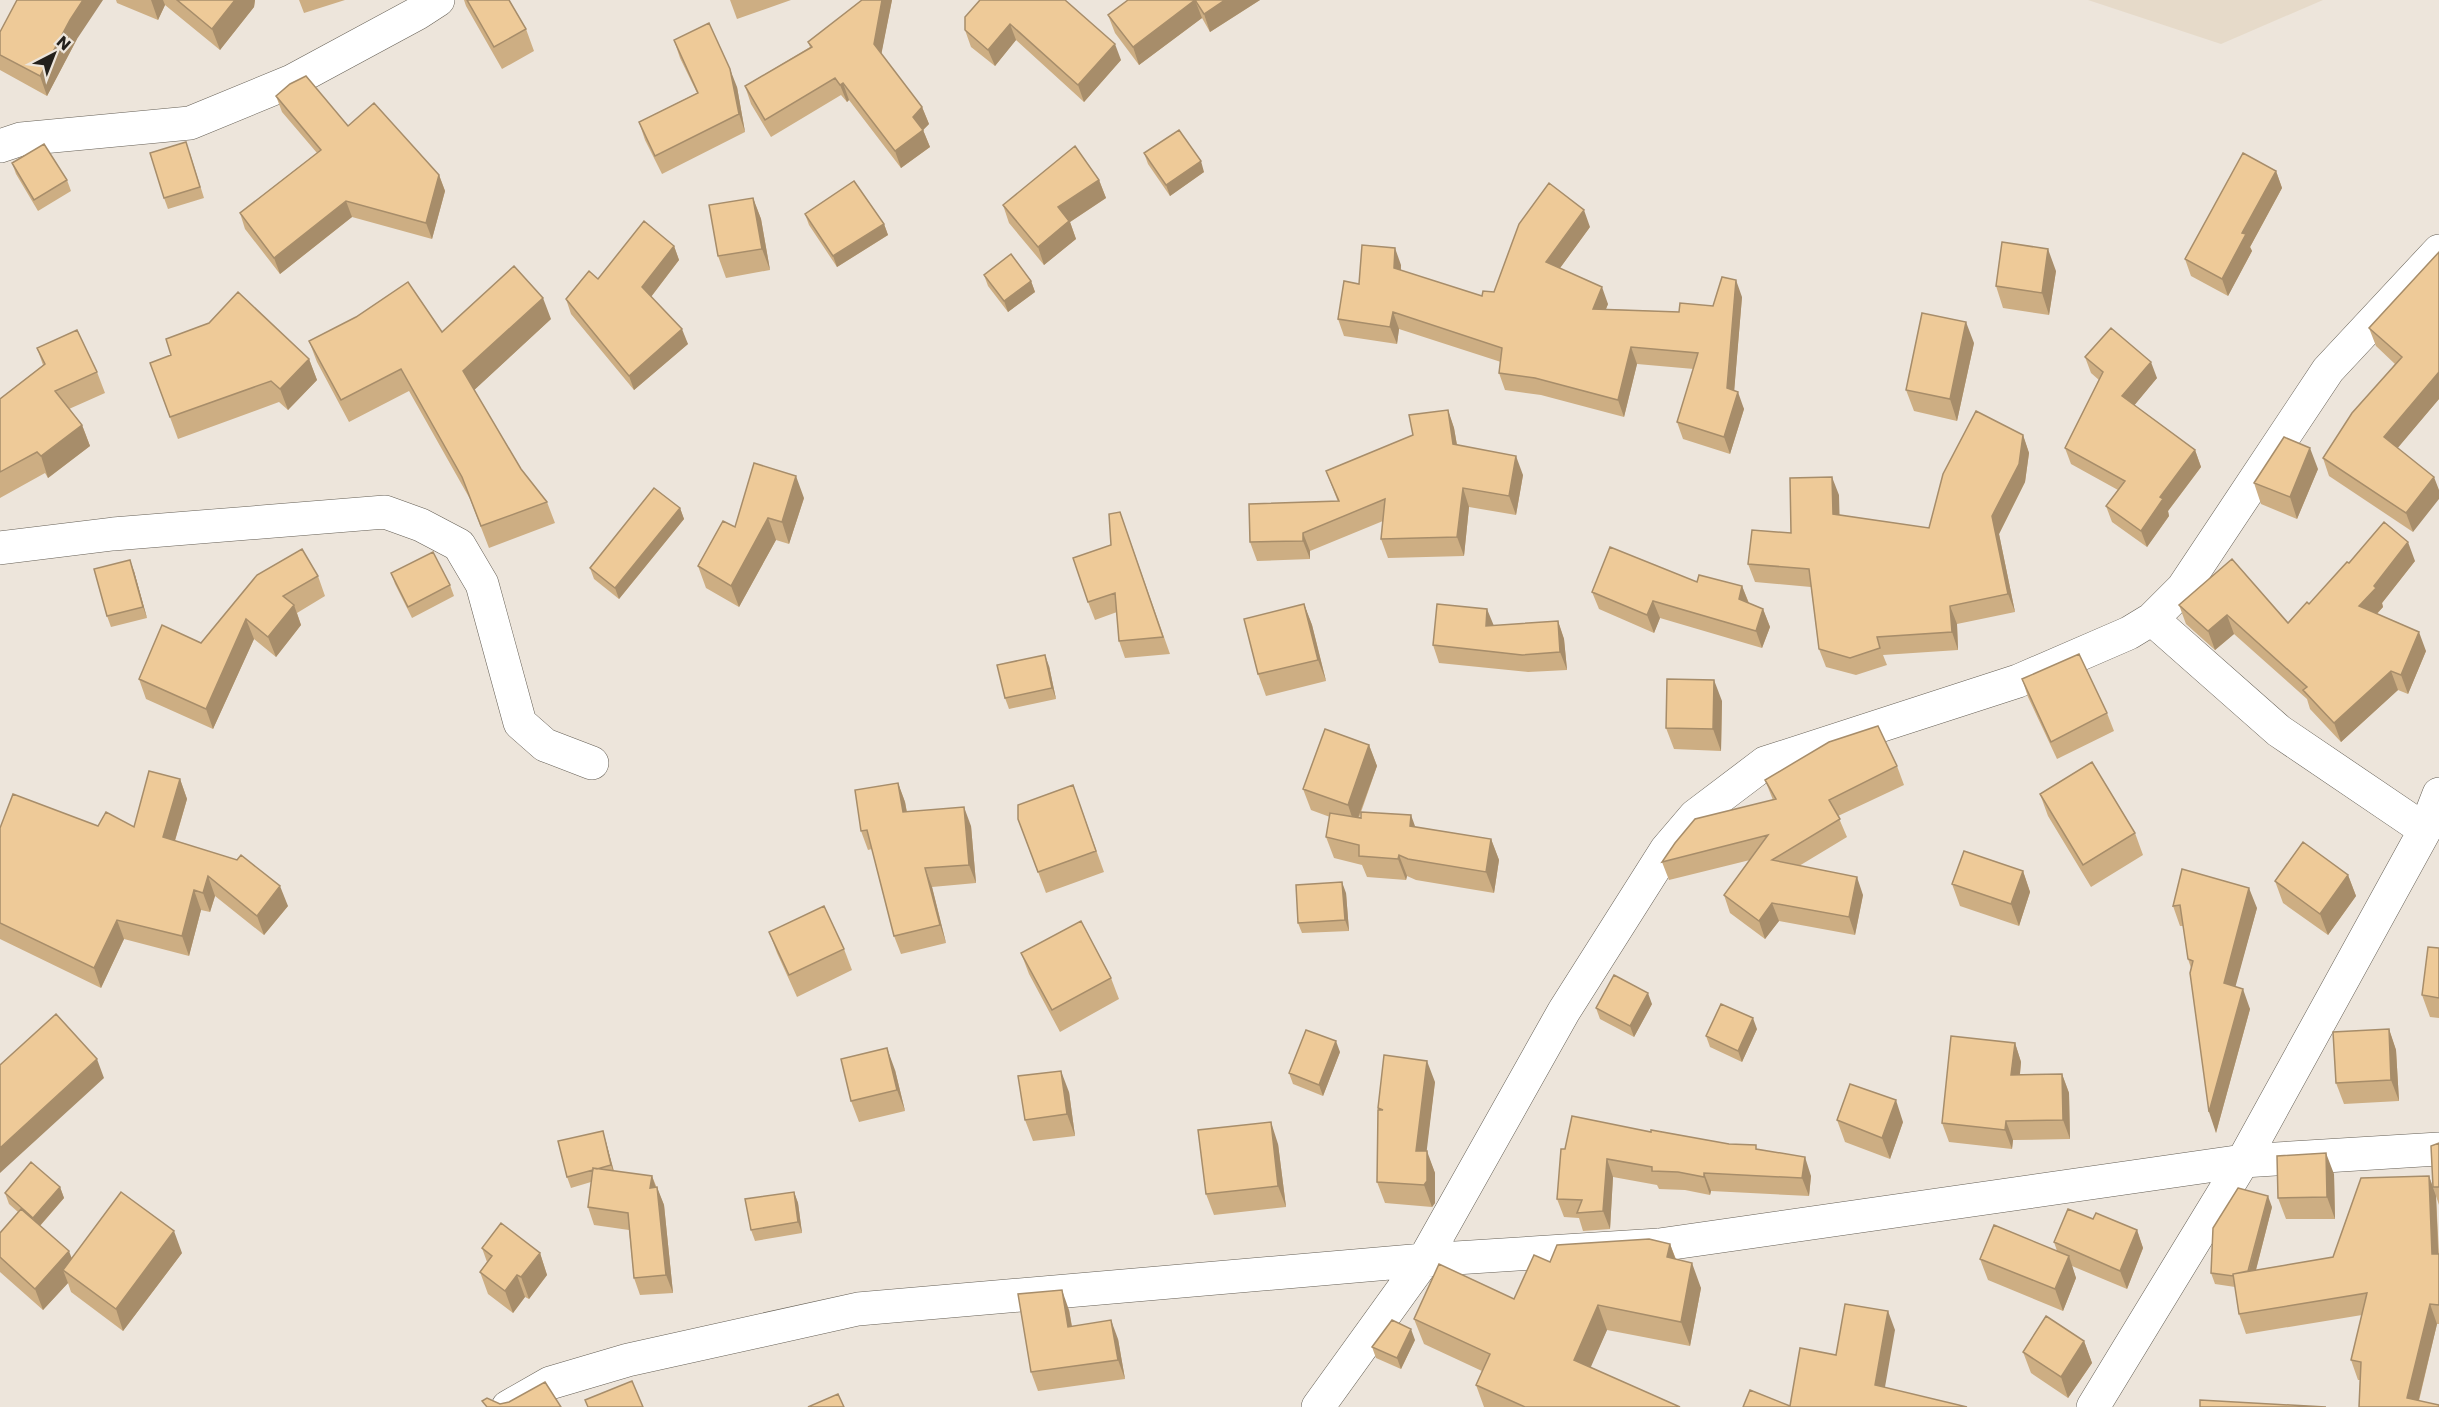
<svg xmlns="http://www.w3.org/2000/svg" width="2439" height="1407" font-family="Poppins,sans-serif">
	<rect width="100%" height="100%" fill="#ede5db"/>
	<path fill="#e6dac9" d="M2088,0H2323L2221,44Z"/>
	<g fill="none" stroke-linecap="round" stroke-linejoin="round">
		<defs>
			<path id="street" d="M0,146L21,139L190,123L292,81L418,13L438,0
				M0,548L113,534L385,512L421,525L459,545L482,584L520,723L545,745L592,763
				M2152,619L2279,731L2425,830
				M508,1407L550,1383L628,1360L858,1309L1424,1260L1659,1245L2243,1161L2439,1149
				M1318,1407L1424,1260L1564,1011L1666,850L1695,816L1765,763L2018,681L2129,633L2152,619L2183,588L2328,370L2439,251
				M2093,1407L2243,1161L2425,830L2439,794"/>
		</defs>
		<use href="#street" stroke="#655f55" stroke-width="34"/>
		<use href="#street" stroke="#fff" stroke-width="33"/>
	</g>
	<path fill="#cdae83" d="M116,0H255L254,7L220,50L165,5L158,20L117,3Z
		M299,0H345L304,13Z
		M464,0H509L526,29L534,51L502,69L466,6Z
		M730,0H791L737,19Z
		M862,0H892L881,54L922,107L929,124L923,130L930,147L901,168L849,100L847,102L841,95L771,137L751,104L745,86L810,47L808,42Z
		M980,0L1121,60L1084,102L1016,40L995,66L971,47L965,30Z
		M1128,0H1260L1210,32L1202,18L1139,65L1115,33L1108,15Z
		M0,32L77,39L47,96L0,70Z
		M674,40L737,87L745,132L662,174L645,140L639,122L697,93L680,58Z
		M276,96L348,126L439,175L445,191L432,239L352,217L280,274L245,229L240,213L317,153L282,112Z
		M190,153L204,198L168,209L164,198Z
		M1144,153L1204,172L1170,196L1148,164Z
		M12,163L67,180L71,191L38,211L16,174Z
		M2276,171L2282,188L2250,247L2252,251L2228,296L2191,276L2185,259Z
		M1099,180L1106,198L1070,222L1076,239L1044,265L1009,223L1003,205Z
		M753,198L761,219L770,270L726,278L718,256Z
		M805,214L884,224L888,235L837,267L809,225Z
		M1590,227L1560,268L1608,304L1606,309L1679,312L1713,306L1742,297L1734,391L1744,409L1730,454L1683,439L1677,422L1694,369L1637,364L1624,417L1541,395L1505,390L1499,373L1501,362L1399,329L1397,344L1344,336L1338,319L1359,284L1401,265V271L1482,296L1494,292Z
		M674,246L679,260L651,297L688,344L634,390L571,314L566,299L598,279Z
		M2439,252V399L2397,448L2413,532L2329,476L2323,458L2395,364L2376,346L2369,328Z
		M2056,271L2049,315L2003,308L1996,286Z
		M984,275L1031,281L1035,292L1008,312L988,286Z
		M551,319L474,390L521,469L547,502L555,523L489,548L470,499L409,391L349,422L317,362L309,341L442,332Z
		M209,323L309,359L317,380L288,410L279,402L178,439L150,363L171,355Z
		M1974,343L1957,421L1914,411L1906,390Z
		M37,348L97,372L105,393L69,409L82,425L90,446L48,478L45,473L0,498V399L43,365Z
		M2085,357L2157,378L2134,405L2195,450L2201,467L2168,511L2169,516L2147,547L2112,522L2106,506L2118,490L2071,464L2065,448L2099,380L2091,373Z
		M1448,410L1454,428L1457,445L1523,475L1516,515L1469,507L1464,556L1388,558L1381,539L1383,521L1310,551V559L1257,561L1250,542L1338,502L1326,471L1413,435Z
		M2023,435L2029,453L2025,482L1999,534L2015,612L1957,624L1958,650L1883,655L1887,665L1856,675L1826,667L1819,649L1811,587L1755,582L1748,564L1791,533L1839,495V515L1929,528Z
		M2318,469L2297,519L2261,504L2254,483Z
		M804,498L789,544L776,540L739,607L706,588L698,566L735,527Z
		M680,508L684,519L619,599L594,579L590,568Z
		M1120,512L1170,654L1125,658L1119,641L1117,612L1095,620L1088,602L1111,545Z
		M2415,561L2382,603L2383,607L2377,614L2426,651L2408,694L2398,690L2341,742L2310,709L2307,699L2234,634L2215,650L2186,624L2179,605L2288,623L2309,604L2349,563Z
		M134,571L147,618L111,627L107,616Z
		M391,573L450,585L454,596L412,618L395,584Z
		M318,576L325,596L297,613L301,625L276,657L254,639L213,729L146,699L139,679Z
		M1697,582L1742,586L1749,603L1763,609L1770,627L1762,648L1660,618L1654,633L1599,609L1592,592Z
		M1304,604L1312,625L1326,681L1266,696L1258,674Z
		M1558,621L1564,639L1567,670L1528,672L1439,663L1433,645Z
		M1049,666L1056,699L1009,709L1005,698Z
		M2022,679L2107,713L2114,731L2057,759L2028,697Z
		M1722,701L1721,751L1674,749L1666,728Z
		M1369,745L1377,766L1359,818L1491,839L1499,860L1494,893L1416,880L1407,876L1406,880L1367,877L1362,865L1334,858L1326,837L1330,817L1311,810L1303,789Z
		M1897,766L1904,785L1838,816L1847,837L1799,866L1863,895L1855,935L1779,921L1765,939L1730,913L1724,895L1750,860L1669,880L1662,862L1773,800L1765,780Z
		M180,779L187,799L175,841L288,906L264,935L215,896L210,912L201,910L189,956L124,939L101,988L0,939V828L98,826L134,827Z
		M898,783L905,802L907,812L971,826L976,883L932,887L946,943L901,954L894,936L872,849L868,850L861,831Z
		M1073,785L1104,872L1046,893L1018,819Z
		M2040,794L2135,833L2143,855L2091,887L2048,816Z
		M2182,869L2257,908L2235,986L2250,1009L2216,1133L2191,968L2188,959L2183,926H2180L2173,906Z
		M2023,871L2030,892L2019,926L1960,906L1952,884Z
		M2348,875L2356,896L2328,935L2283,903L2275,881Z
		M1346,893L1349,931L1302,933L1298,923Z
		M769,932L844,949L852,970L797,997L777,953Z
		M2439,948V1018L2430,1017L2422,995Z
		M1021,953L1111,978L1119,999L1060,1032L1029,974Z
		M1652,1004L1634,1037L1600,1019L1596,1008Z
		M1757,1029L1742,1062L1710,1047L1706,1036Z
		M2389,1029L2396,1050L2399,1101L2344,1104L2336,1083Z
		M2015,1043L2021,1062L2020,1074H2062L2069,1093L2070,1139L2013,1140L2012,1149L1949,1142L1942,1123Z
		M1340,1052L1323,1096L1293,1084L1289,1073Z
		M895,1070L905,1111L859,1122L851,1101Z
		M1435,1082L1426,1151L1435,1173V1203L1432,1207L1385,1203L1377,1182L1378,1110V1108Z
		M1069,1092L1075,1136L1033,1141L1025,1120Z
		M1837,1120L1903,1122L1890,1159L1845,1142Z
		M1651,1132L1757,1149L1811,1176L1809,1196L1711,1191L1710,1195L1685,1190L1659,1189L1657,1185L1613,1177L1610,1229L1583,1231L1579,1218L1564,1217L1557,1199L1565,1149Z
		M606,1142L614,1171L652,1176L664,1205L673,1293L640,1295L634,1278L629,1230L594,1225L588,1207L591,1182L571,1188L567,1177Z
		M2439,1143V1205L2433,1187Z
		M1278,1144L1286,1207L1214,1215L1206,1194Z
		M2334,1174L2335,1219H2286L2278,1198Z
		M2429,1176L2436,1196L2439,1254V1324H2437L2419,1401L2359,1407L2360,1380H2358L2351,1360L2362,1315L2246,1334L2239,1314L2235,1287L2215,1284L2211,1273L2272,1207L2256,1270L2333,1257Z
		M60,1187L64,1198L40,1226L72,1258L182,1253L123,1331L71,1292L68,1283L43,1310L0,1272V1233L18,1212L9,1204L5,1193Z
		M794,1192L798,1203L802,1233L755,1241L751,1230Z
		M2093,1219L2137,1230L2143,1248L2127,1289L2072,1266L2076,1278L2063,1311L1988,1280L1980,1259L2057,1251L2054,1242Z
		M1670,1244L1676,1259L1701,1288L1690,1346L1607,1330L1590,1367L1680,1407H1484L1476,1385L1482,1371L1424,1344L1414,1319L1514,1299L1550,1262Z
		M482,1248L540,1253L547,1275L529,1299L525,1297L513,1313L488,1294L480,1272L487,1262Z
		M1069,1310L1072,1326L1118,1339L1125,1379L1038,1391L1031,1372Z
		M1415,1340L1401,1369L1376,1358L1372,1347Z
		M2084,1341L2092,1363L2068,1398L2031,1373L2023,1352Z"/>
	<path fill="#a78d6a" d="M83,0H103L77,39L47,96L40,76L70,20Z
		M151,0H163L165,5L158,20Z
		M235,0H255L254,7L220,50L212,29Z
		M882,0H892L880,61L874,44Z
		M1195,0L1202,18L1139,65L1133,47Z
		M1225,0H1260L1210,32L1204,14Z
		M1010,24L1016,40L995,66L988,50Z
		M1115,44L1121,60L1084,102L1078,85Z
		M730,69L737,87L745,132L739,114Z
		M843,83L849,100L847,102L840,85Z
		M922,107L929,124L923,130L930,147L901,168L895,151L913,117Z
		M1201,161L1204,172L1170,196L1166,185Z
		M2276,171L2282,188L2250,247L2252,251L2228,296L2222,279L2242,233Z
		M439,175L445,191L432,239L426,223Z
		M1099,180L1106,198L1070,222L1076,239L1044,265L1038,247L1058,207Z
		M753,198L761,219L770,270L762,249Z
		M346,201L352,217L280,274L274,258Z
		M1584,210L1590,227L1552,279L1546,262Z
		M884,224L888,235L837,267L833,256Z
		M674,246L679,260L647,302L642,287Z
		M1395,248L1401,265L1400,285L1394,268Z
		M2048,249L2056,271L2049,315L2042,293Z
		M1736,280L1742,297L1733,405L1727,388Z
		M1031,281L1035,292L1008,312L1004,301Z
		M1602,287L1608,304L1599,326L1593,309Z
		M543,298L551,319L471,393L463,371Z
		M1393,312L1399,329L1397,344L1390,327Z
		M1966,322L1974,343L1957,421L1950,399Z
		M682,329L688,344L634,390L629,376Z
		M1631,347L1637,364L1624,417L1618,400Z
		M309,359L317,380L288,410L280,389Z
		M2151,362L2157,378L2128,413L2122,396Z
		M2439,372V399L2391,456L2384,437Z
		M1738,392L1744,409L1730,454L1724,437Z
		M1448,410L1454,428L1460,463L1453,444Z
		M82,425L90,446L48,478L41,456Z
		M2023,435L2029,453L2025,482L1999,534L2015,612L2008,594L1992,516Z
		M2310,448L2318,469L2297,519L2290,497Z
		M2195,450L2201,467L2168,511L2169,516L2147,547L2141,531L2160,497Z
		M1516,456L1523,475L1516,515L1509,496Z
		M796,476L804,498L789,544L782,522Z
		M1832,477L1839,495L1840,532L1833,514Z
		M2434,477L2439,490V499L2413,532L2406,513Z
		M1463,488L1469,507L1464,556L1457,537Z
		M680,508L684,519L619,599L615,588Z
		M768,518L776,540L739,607L731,586Z
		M1303,533L1310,551V559L1303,541Z
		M2408,542L2415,561L2382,603L2383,607L2366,625L2359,606L2374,586Z
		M130,560L134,571L147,618L143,607Z
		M1742,586L1749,604L1739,599Z
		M1653,601L1660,618L1654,633L1647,615Z
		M1304,604L1312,625L1326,681L1318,660Z
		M294,605L301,625L276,657L268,637Z
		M1950,606L1957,624L1958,650L1952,632Z
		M1487,609L1494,626H1486Z
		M1763,609L1770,627L1762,648L1756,631Z
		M2227,615L2234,634L2215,650L2208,631Z
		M246,619L254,639L213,729L206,709Z
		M1558,621L1564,639L1567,670L1560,652Z
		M2419,632L2426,651L2408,694L2401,675Z
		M1045,655L1049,666L1056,699L1052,688Z
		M2391,671L2398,690L2341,742L2334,723Z
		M1714,680L1722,701L1721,751L1713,729Z
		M1369,745L1377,766L1355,826L1348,805Z
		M180,779L187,799L170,857L163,837Z
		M898,783L905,802L910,831L903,812Z
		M964,807L971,826L976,883L969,865Z
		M1411,815L1419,837L1410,826Z
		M1491,839L1499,860L1494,893L1486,872Z
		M1399,855L1407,876L1406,880L1398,859Z
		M925,868L932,887L946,943L940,925Z
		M2023,871L2030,892L2019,926L2011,904Z
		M2348,875L2356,896L2328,935L2320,914Z
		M208,876L215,896L210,912L203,893Z
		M1857,877L1863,895L1855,935L1849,917Z
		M1342,882L1346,893L1349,931L1345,920Z
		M280,886L288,906L264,935L257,916Z
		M2249,888L2257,908L2231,1003L2224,983Z
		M194,890L201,910L189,956L182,936Z
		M1772,903L1779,921L1765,939L1759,921Z
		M117,920L124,939L101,988L94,968Z
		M2243,989L2250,1009L2216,1133L2209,1112Z
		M1648,993L1652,1004L1634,1037L1630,1026Z
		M1753,1018L1757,1029L1742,1062L1738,1051Z
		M2389,1029L2396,1050L2399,1101L2391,1080Z
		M1336,1041L1340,1052L1323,1096L1319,1085Z
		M2015,1043L2021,1062L2018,1094L2011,1075Z
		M887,1048L895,1070L905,1111L897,1090Z
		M97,1059L104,1078L0,1173V1148Z
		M1427,1061L1435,1082L1424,1173L1416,1151Z
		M1061,1071L1069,1092L1075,1136L1067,1114Z
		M2062,1074L2069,1093L2070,1139L2063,1120Z
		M1896,1100L1903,1122L1890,1159L1882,1138Z
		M2006,1121L2013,1140L2012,1149L2005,1130Z
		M1271,1122L1278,1144L1286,1207L1278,1186Z
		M603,1131L606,1142L615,1176L611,1165Z
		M1427,1151L1435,1173V1203L1432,1207L1424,1185Z
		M2326,1153L2334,1174L2335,1219L2327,1197Z
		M1805,1157L1811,1176L1809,1196L1802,1178Z
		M1607,1159L1613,1177L1610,1229L1603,1211Z
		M1704,1173L1711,1191L1710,1195L1704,1177Z
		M652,1176L658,1194L650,1188Z
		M2429,1176L2436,1196L2439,1273L2432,1254Z
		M60,1187L64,1198L37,1229L33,1218Z
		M657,1187L664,1205L673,1293L666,1275Z
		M794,1192L798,1203L802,1233L798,1222Z
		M2268,1196L2272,1207L2251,1289L2247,1278Z
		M2137,1230L2143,1248L2127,1289L2120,1271Z
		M174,1231L182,1253L123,1331L116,1309Z
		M1670,1244L1679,1269L1667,1257Z
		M69,1251L77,1272L63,1270L68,1283L43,1310L35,1289Z
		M540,1253L547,1275L529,1299L521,1277Z
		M2069,1256L2076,1278L2063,1311L2055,1289Z
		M1692,1263L1701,1288L1690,1346L1681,1322Z
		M517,1275L525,1297L513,1313L505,1291Z
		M1062,1290L1069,1310L1075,1346L1068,1327Z
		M2430,1304L2437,1324L2417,1407L2407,1398Z
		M1598,1305L1607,1330L1583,1385L1574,1360Z
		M1888,1311L1895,1330L1882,1404L1875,1385Z
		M1111,1320L1118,1339L1125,1379L1118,1360Z
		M1411,1329L1415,1340L1401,1369L1397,1358Z
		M2084,1341L2092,1363L2068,1398L2061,1377Z"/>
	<path fill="#eeca98" stroke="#a78d6a" stroke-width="1.5" d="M17,0H83L70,20L40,76L0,55V32Z
		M177,0H235L212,29Z
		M467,0H509L526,29L494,47Z
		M862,0H882L874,44L922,107L913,117L923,130L895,151L843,83L840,85L835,78L765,120L745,86L812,47L808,42Z
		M980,0H1065L1115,44L1078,85L1010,24L988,50L965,30V17Z
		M1128,0H1195L1133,47L1108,15Z
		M1195,0H1225L1204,14Z
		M709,23L730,69L739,114L655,156L639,122L698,93L674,40Z
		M306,76L348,126L374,103L439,175L426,223L346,201L274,258L240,213L321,150L276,96L290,84Z
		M1179,130L1201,161L1166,185L1144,153Z
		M186,142L200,187L164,198L150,153Z
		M44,144L67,180L34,200L12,163Z
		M1075,146L1099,180L1058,207L1069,221L1038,247L1003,205Z
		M2243,153L2276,171L2242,233L2246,234L2222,279L2185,259Z
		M854,181L884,224L833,256L805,214Z
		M1549,183L1584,210L1546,262L1602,287L1593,309L1679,312L1680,303L1713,306L1722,277L1736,280L1727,388L1738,392L1724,437L1677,422L1698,353L1631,347L1618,400L1535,378L1499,373L1502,348L1393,312L1390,327L1338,319L1344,281L1359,284L1362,245L1395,248L1394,268L1482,296L1483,291L1494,292L1519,224Z
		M753,198L762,249L718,256L709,205Z
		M644,221L674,246L642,287L682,329L629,376L566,299L589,271L598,279Z
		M2002,242L2048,249L2042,293L1996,286Z
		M2439,252V372L2384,437L2434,477L2406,513L2323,458L2352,413L2402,357L2369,328Z
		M1011,254L1031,281L1004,301L984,275Z
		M514,266L543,298L463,371L521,469L547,502L481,526L462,477L401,369L341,400L309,341L356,317L408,282L442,332Z
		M238,292L309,359L280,389L271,381L170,417L150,363L171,355L166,339L209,323Z
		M1922,313L1966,322L1950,399L1906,390Z
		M2111,328L2151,362L2122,396L2195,450L2160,497L2163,499L2141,531L2106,506L2125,481L2065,448L2103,372L2085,357Z
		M77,330L97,372L55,391L82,425L41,456L37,452L0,472V399L45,364L37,348Z
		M1448,410L1453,444L1516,456L1509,496L1463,488L1457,537L1381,539L1385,499L1303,533V541L1250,542L1249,504L1339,501L1326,471L1413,435L1409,415Z
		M1976,411L2023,435L2019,464L1992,516L2008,594L1950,606L1952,632L1877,637L1880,648L1850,658L1819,649L1809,569L1748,564L1752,530L1791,533L1790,478L1832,477L1833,514L1929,528L1943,474Z
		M2284,437L2310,448L2290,497L2254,483Z
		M754,463L796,476L782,522L768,518L731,586L698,566L723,521L735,527Z
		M654,488L680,508L615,588L590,568Z
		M1120,512L1163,637L1119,641L1115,593L1088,602L1073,558L1111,545L1109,514Z
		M2384,522L2408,542L2374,586L2376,588L2359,606L2419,632L2401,675L2391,671L2334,723L2303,690L2307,687L2227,615L2208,631L2179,605L2232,559L2288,623L2307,602L2309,604L2347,562L2349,563Z
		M1610,547L1697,582L1699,575L1742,586L1739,599L1763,609L1756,631L1653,601L1647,615L1592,592Z
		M302,549L318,576L283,596L294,605L268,637L246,619L206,709L139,679L162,625L201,643L257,575Z
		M433,552L450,585L408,607L391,573Z
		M130,560L143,607L107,616L94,569Z
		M1304,604L1318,660L1258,674L1244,619Z
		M1437,604L1487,609L1486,626L1558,621L1560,652L1522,655L1433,645Z
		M2079,654L2107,713L2051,742L2022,679Z
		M1045,655L1052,688L1005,698L997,665Z
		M1667,679L1714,680L1713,729L1666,728Z
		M1878,726L1897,766L1829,800L1840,819L1772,860L1857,877L1849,917L1772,903L1759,921L1724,895L1768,835L1662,862L1675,843L1695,819L1776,799L1765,780L1829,742Z
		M1325,729L1369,745L1348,805L1303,789Z
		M2092,762L2135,833L2083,865L2040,794Z
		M149,771L180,779L163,837L237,860L241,855L280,886L257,916L208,876L203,893L194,890L182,936L117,920L94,968L0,923V828L13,794L98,826L106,812L134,827Z
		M898,783L903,812L964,807L969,865L925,868L940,925L894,936L867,830L861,831L855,790Z
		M1073,785L1096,851L1038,872L1018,819V805Z
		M1361,812L1411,815L1410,826L1491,839L1486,872L1408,859L1399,855L1398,859L1359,856V845L1326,837L1330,813L1361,818Z
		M2303,842L2348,875L2320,914L2275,881Z
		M1964,851L2023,871L2011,904L1952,884Z
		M2182,869L2249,888L2224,983L2243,989L2209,1112L2190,973L2193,961L2188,959L2180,905L2173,906Z
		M1342,882L1345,920L1298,923L1296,885Z
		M824,906L844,949L789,975L769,932Z
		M1081,921L1111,978L1052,1010L1021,953Z
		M2428,947L2439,948V998L2422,995Z
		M1614,975L1648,993L1630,1026L1596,1008Z
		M1721,1004L1753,1018L1738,1051L1706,1036Z
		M56,1014L97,1059L0,1148V1065Z
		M2389,1029L2391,1080L2336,1083L2333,1032Z
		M1306,1030L1336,1041L1319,1085L1289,1073Z
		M1951,1036L2015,1043L2011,1075L2062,1074L2063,1120L2006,1121L2005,1130L1942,1123Z
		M887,1048L897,1090L851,1101L841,1059Z
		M1384,1055L1427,1061L1416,1151H1427V1181L1424,1185L1377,1182L1378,1110H1383L1378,1108Z
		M1061,1071L1067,1114L1025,1120L1018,1076Z
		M1850,1084L1896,1100L1882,1138L1837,1120Z
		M1572,1116L1651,1132V1130L1729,1144L1756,1145V1149L1805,1157L1802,1178L1704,1173V1177L1678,1172L1652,1171V1167L1607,1159L1603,1211L1577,1213L1582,1200L1557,1199L1561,1149H1565Z
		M1271,1122L1278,1186L1206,1194L1198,1130Z
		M603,1131L611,1165L597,1169L593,1168V1170L567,1177L558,1141Z
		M2439,1143V1187H2433L2431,1146Z
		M2326,1153L2327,1197L2278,1198L2277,1156Z
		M31,1162L60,1187L33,1218L5,1193Z
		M593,1168L652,1176L650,1188L657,1187L666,1275L634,1278L628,1213L588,1207Z
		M2429,1176L2432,1254H2439V1305L2430,1304L2407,1398L2439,1405V1407H2359L2361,1362L2351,1360L2367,1293L2239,1314L2233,1274L2333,1257L2361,1178Z
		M2238,1188L2268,1196L2248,1271L2233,1274V1276L2211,1273L2213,1228Z
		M121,1192L174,1231L116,1309L63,1270Z
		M794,1192L798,1222L751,1230L745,1199Z
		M21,1209L69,1251L35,1289L0,1257V1233Z
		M2068,1209L2093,1219L2096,1213L2137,1230L2120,1271L2054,1242Z
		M501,1223L540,1253L521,1277L517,1275L505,1291L480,1272L492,1256L482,1248Z
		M1994,1225L2069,1256L2055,1289L1980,1259Z
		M1649,1239L1670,1244L1667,1257L1692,1263L1681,1322L1598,1305L1574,1360L1680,1407H1525L1476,1385L1490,1354L1414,1319L1439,1264L1514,1299L1534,1255L1550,1262L1557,1245Z
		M1062,1290L1068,1327L1111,1320L1118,1360L1031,1372L1018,1294Z
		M1845,1304L1888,1311L1875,1385L1967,1407H1743L1750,1390L1790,1406L1800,1348L1836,1355Z
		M2046,1316L2084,1341L2061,1377L2023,1352Z
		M1392,1320L1411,1329L1397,1358L1372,1347Z
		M632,1381L643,1407H588L585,1400Z
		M545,1382L561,1407H487L482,1401L487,1398L500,1404L509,1402Z
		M838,1394L844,1407H808Z
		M2200,1400L2326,1407H2200Z"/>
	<g transform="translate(54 54) rotate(42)" stroke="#ede5db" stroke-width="4.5" paint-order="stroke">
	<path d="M0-4.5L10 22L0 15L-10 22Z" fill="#23201c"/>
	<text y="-9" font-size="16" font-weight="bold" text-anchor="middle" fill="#23201c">N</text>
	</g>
</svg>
